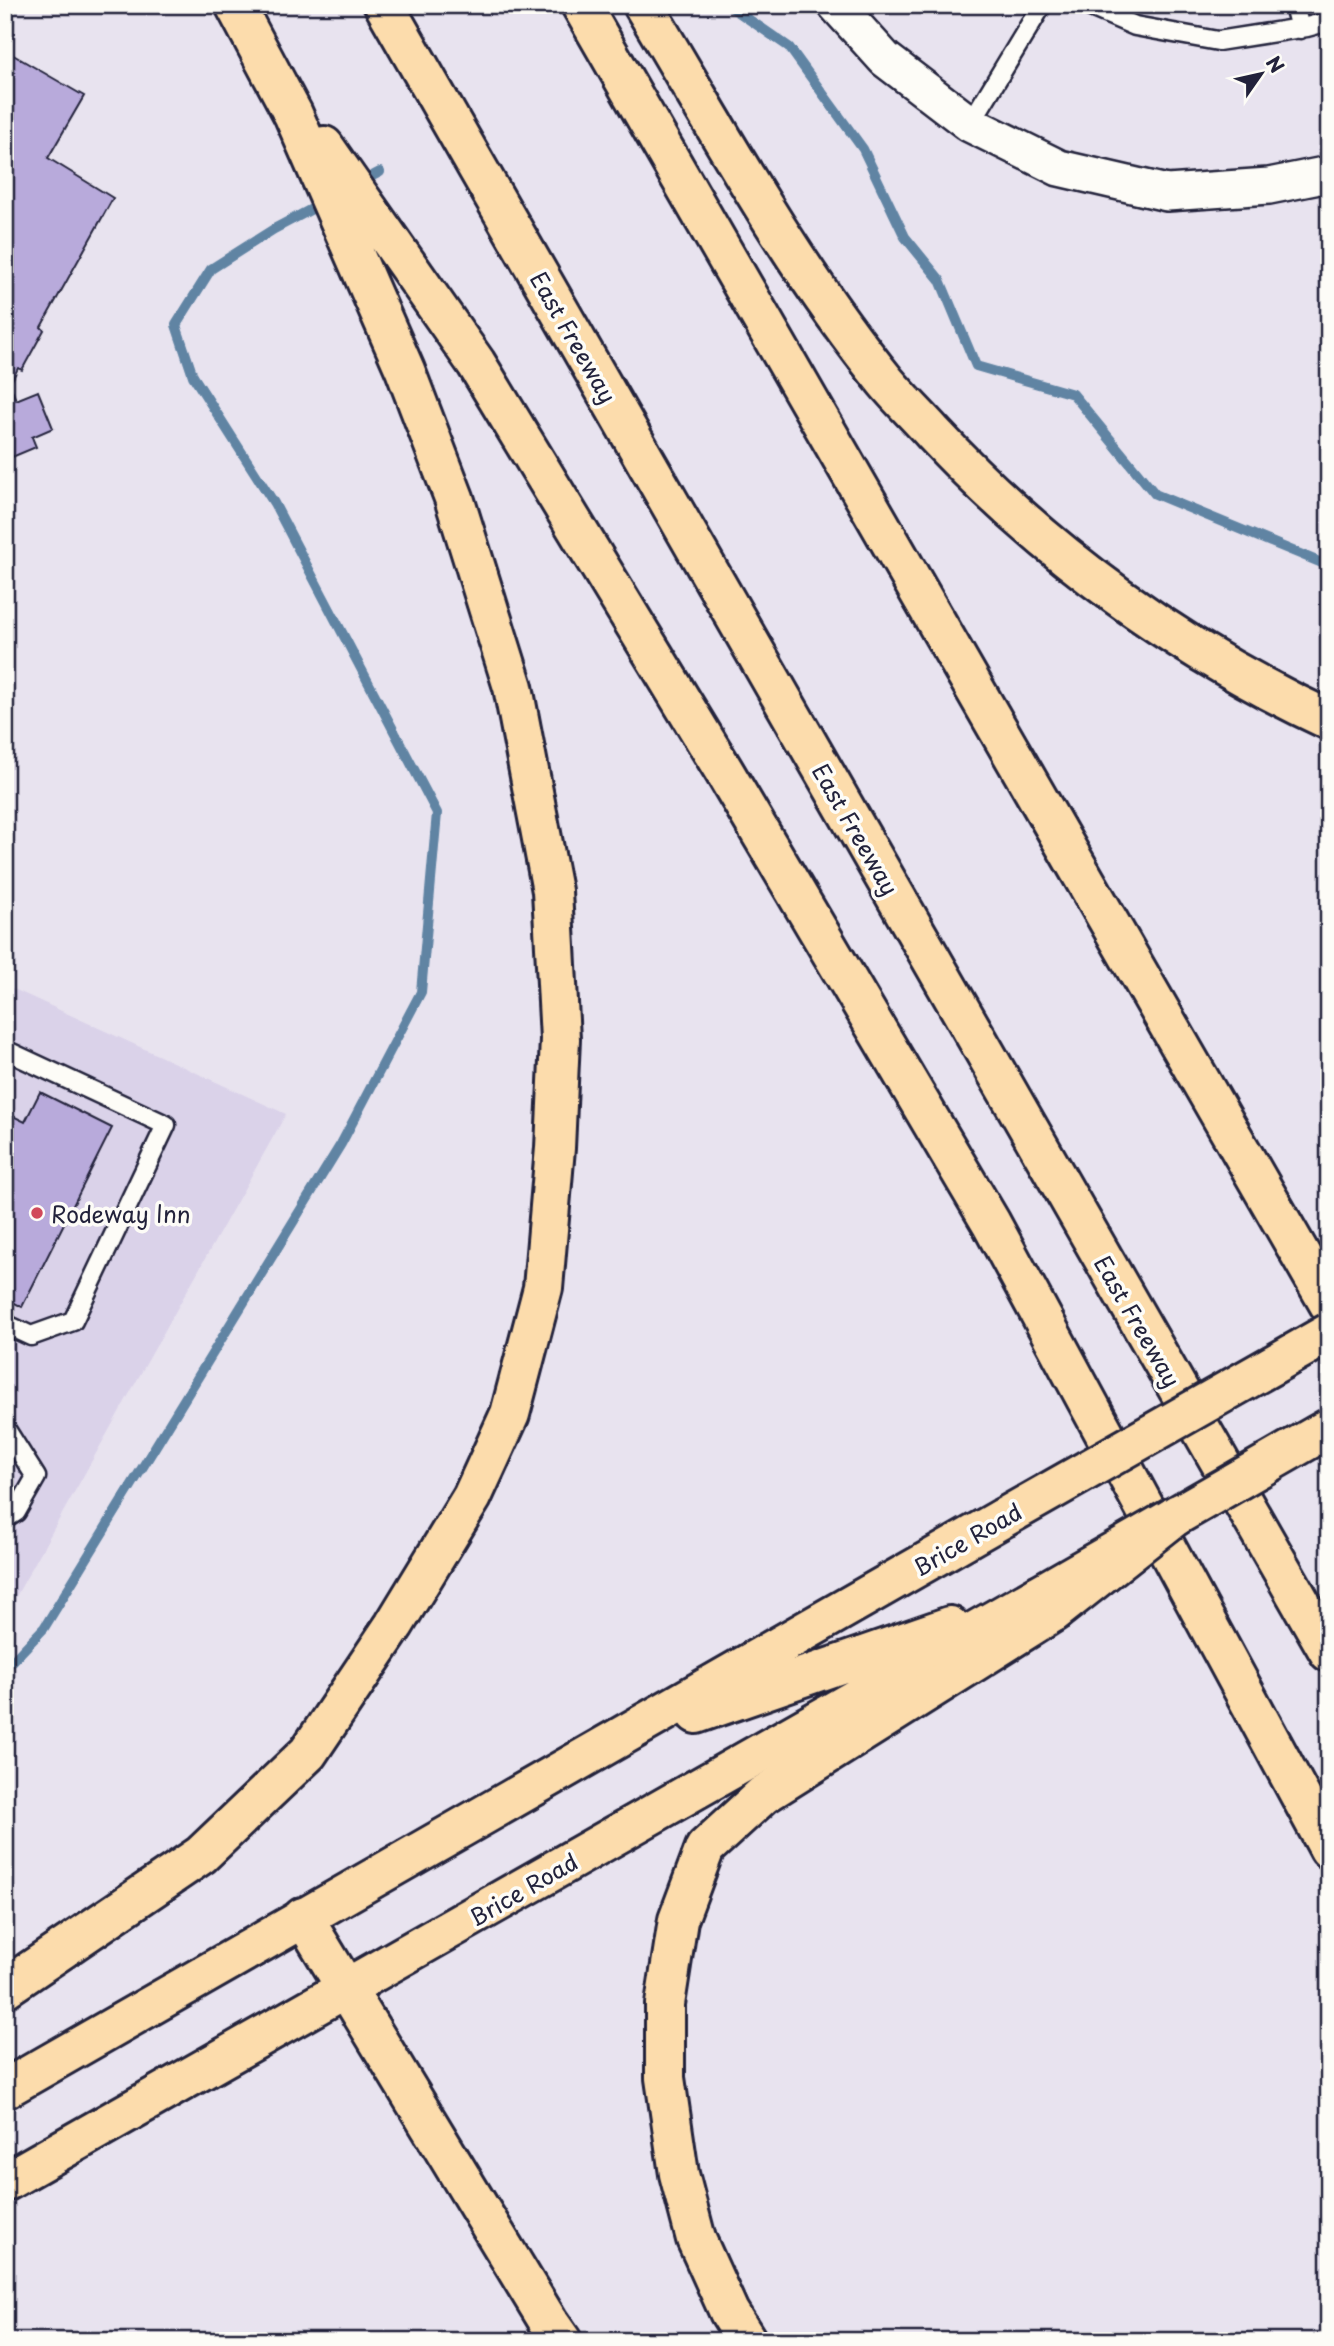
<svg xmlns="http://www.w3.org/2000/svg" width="1334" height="2346" font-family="'Playpen Sans',sans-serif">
	<rect width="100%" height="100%" fill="#e8e3ef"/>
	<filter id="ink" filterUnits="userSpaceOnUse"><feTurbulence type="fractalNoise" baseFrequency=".0143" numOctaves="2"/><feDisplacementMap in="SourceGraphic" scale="14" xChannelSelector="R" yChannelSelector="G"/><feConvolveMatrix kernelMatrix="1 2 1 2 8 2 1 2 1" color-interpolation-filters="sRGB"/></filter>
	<g filter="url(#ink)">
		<path fill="#dad2e9" d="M5,985L286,1114L5,1616Z"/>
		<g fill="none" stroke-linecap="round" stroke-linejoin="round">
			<path stroke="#6084a3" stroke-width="10" d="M728,5L789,47L863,149L905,237L940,280L976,366L1073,394L1155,494L1329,566
				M357,184L380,172
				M5,1669L44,1628L341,1144L421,992L437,813L274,503L193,376L176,325L211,269L274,229L325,202"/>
		</g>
		<path fill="#b8aadb" stroke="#22223b" stroke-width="2" d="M8,52L84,96L48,158L113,198L41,327L44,330L22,370L18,368L6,392L12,390L16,400L38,391L53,428L32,437L36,447L5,460V57Z
			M40,1092L112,1128L22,1307L5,1298V1112L25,1122Z"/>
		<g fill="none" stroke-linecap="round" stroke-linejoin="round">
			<defs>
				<path id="lane" d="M1086,5L1135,26L1218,41L1307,27L1329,21
					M1294,5L1300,29
					M970,124L1042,5
					M5,1050L166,1125L73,1321L31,1336L5,1324
					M5,1428L36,1477L16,1512L5,1519"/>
				<path id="street" d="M836,5L885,59L970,124L1059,168L1167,193L1269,186L1329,174"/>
				<path id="primary" d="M696,1714L950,1626
					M5,2089L1003,1518
					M5,2182L1040,1594"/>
				<path id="highway" d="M384,5L1329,1652
					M581,5L1329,1304
					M643,5C720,133 792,266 886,382C901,400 918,416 933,433C1045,553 1180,651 1329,720
					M324,146L476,363L724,771L991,1223L1329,1849
					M303,1917L548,2321L562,2341
					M5,1988L201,1855L308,1753L394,1625L472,1497L510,1414L543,1288L555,1148L560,1039L552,891L513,687L454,498L405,370L293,114L235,5
					M747,2341L729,2312L696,2239L679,2174L665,2078V2004L678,1920L705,1848L763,1795L1054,1612"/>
			</defs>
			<use href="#lane" stroke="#22223b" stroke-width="23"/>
			<use href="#street" stroke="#22223b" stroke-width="40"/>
			<use href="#primary" stroke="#22223b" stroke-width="44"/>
			<use href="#highway" stroke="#22223b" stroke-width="44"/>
			<use href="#lane" stroke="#fdfcf7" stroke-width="18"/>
			<use href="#street" stroke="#fdfcf7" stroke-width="35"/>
			<use href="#primary" stroke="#fcdcac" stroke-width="38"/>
			<use href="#highway" stroke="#fcdcac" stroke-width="38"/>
			<defs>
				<path id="primary-bridge" d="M1003,1518L1329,1333
					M1040,1594L1329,1428"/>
				<path id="highway-bridge" d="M1054,1612L1178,1514"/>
			</defs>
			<use href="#primary-bridge" stroke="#22223b" stroke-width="44" stroke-linecap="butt"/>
			<use href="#highway-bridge" stroke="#22223b" stroke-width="44" stroke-linecap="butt"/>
			<use href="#primary-bridge" stroke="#fcdcac" stroke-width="38"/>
			<use href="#highway-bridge" stroke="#fcdcac" stroke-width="38"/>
		</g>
	</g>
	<circle fill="#d1495b" stroke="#fdfcf7" stroke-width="2.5" cx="37" cy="1213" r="7"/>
	<g text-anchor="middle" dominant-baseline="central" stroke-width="7" stroke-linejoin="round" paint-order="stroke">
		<g font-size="23" fill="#22223b" stroke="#fdfcf7">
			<text transform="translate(574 337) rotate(60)">East Freeway</text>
			<text transform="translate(856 829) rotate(60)">East Freeway</text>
			<text transform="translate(1138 1321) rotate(60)">East Freeway</text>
			<text transform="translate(967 1539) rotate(-30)">Brice Road</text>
			<text transform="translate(523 1889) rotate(-30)">Brice Road</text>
		</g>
		<g font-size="23" fill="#22223b" stroke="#fdfcf7" text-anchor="start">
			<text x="51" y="1213">Rodeway Inn</text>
		</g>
	</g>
	<rect width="1334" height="2346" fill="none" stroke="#fdfcf7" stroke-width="28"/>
	<rect x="14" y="14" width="1306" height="2318" fill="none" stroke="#22223b" stroke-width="2.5" filter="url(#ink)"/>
	<g transform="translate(1261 74) rotate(56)" stroke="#fdfcf7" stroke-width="5" paint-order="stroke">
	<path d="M0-5L12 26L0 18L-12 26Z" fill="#22223b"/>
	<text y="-10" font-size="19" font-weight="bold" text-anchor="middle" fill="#22223b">N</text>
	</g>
</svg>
